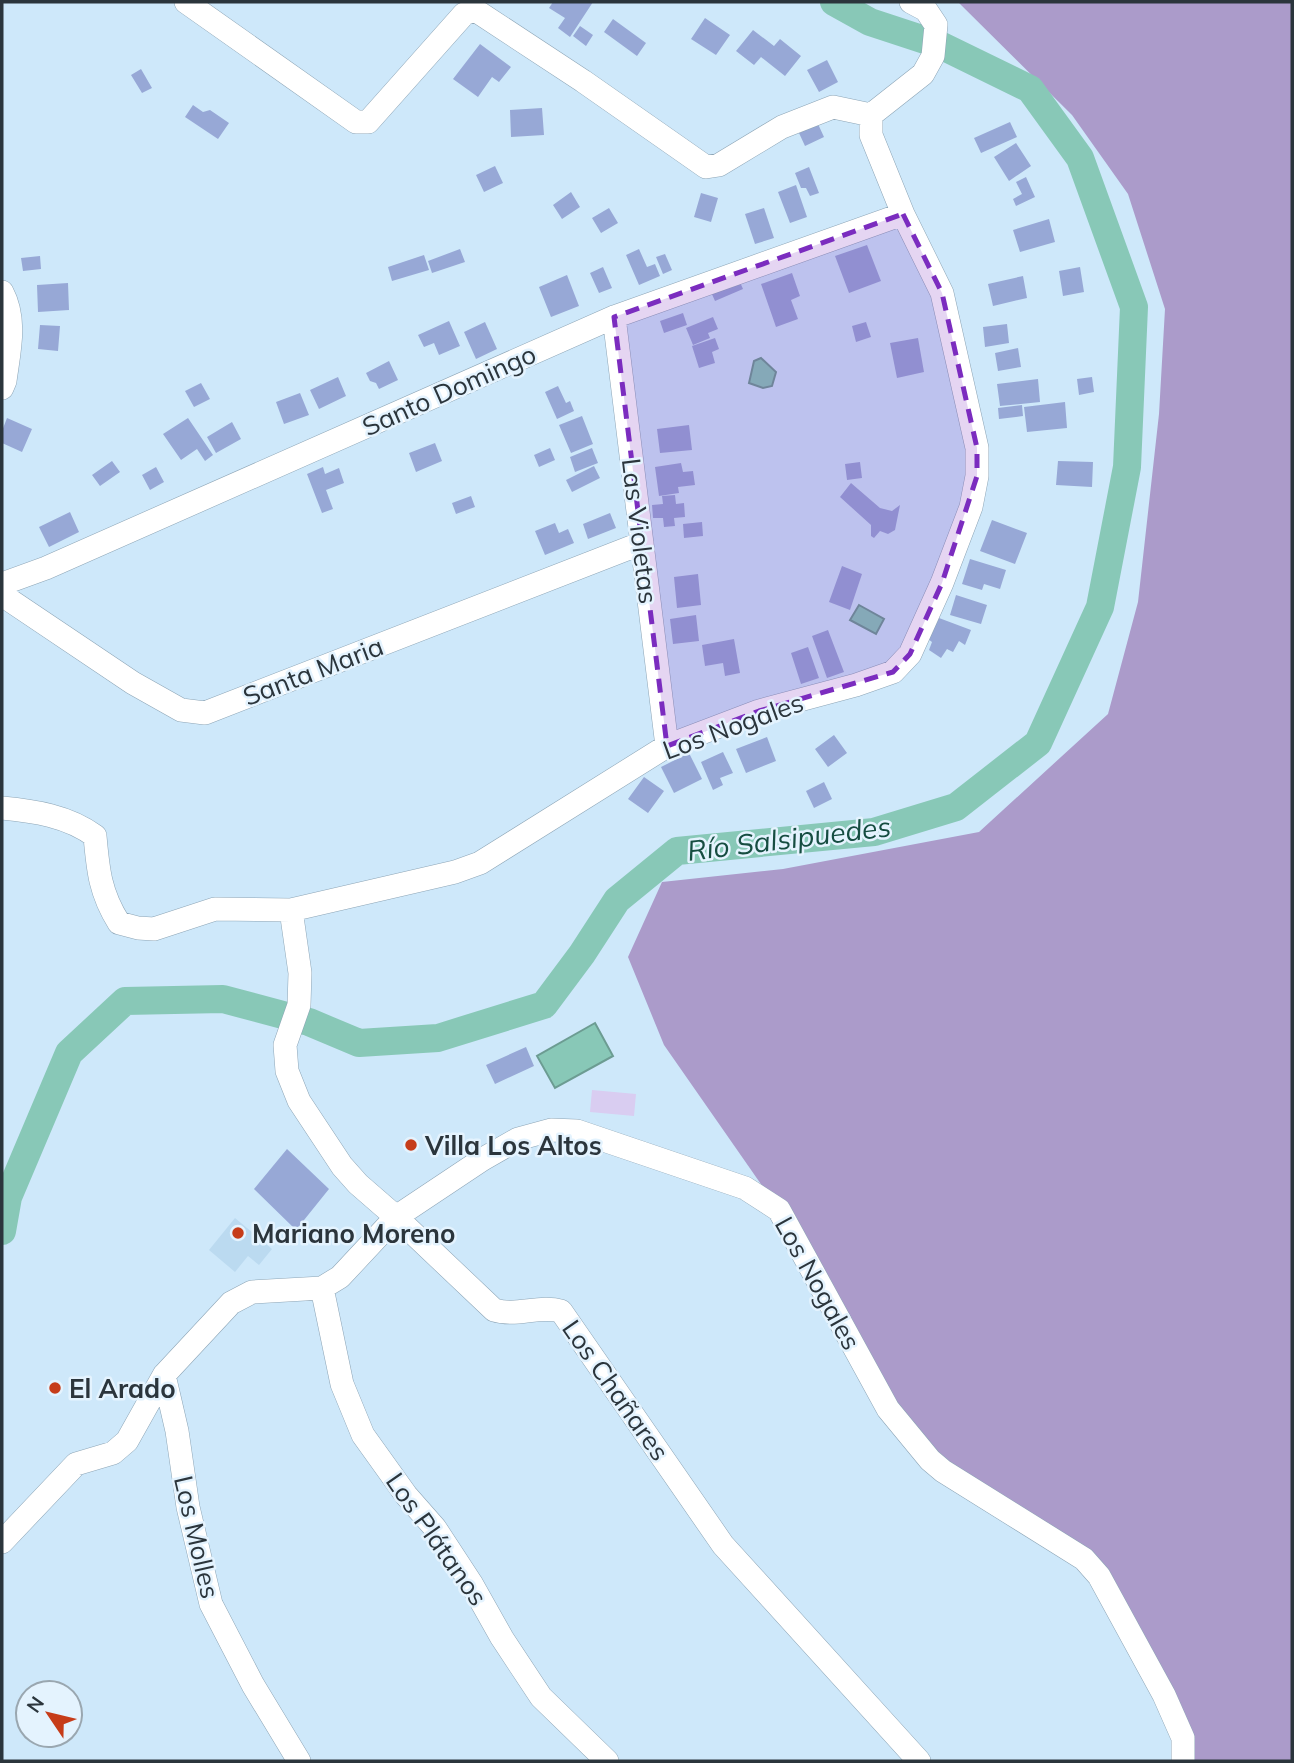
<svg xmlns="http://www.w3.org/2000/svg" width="1294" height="1763" font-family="Mulish,sans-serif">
	<rect width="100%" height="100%" fill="#cee8fa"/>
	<path fill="#bbdaf0" d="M235,1218L272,1249L259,1265L248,1256L235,1272L209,1250Z"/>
	<path fill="#d9cdf1" d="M592,1090L636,1094L634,1116L590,1112Z"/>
	<path fill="#ab9bca" d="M958,2H1292V1761H1183L1099,1576L930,1460L779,1210L664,1045L628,957L662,882L783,869L979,832L1108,714L1138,602L1159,414L1165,309L1128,194L1072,115Z"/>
	<path fill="#88c8b7" stroke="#6c9c92" stroke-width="2" d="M761,358L776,372L772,386L763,388L749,383L754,361Z
		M859,605L884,619L876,634L850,620Z
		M595,1023L613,1056L555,1088L537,1056Z"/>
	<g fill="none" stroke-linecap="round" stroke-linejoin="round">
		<path stroke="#88c8b7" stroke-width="28" d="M2,1231L8,1197L69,1053L125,1001L223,999L309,1022L359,1043L438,1038L544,1005L582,954L617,900L677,851L874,832L956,807L1038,743L1100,607L1127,467L1134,307L1080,158L1030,89L940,45L870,22L834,2"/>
	</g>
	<path fill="#97a8d6" d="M553,2H593L570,37L558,28L565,18L549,8Z
		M705,18L730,35L716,55L691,39Z
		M613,19L646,43L637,56L604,32Z
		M580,26L593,35L586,46L573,36Z
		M753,30L774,46L780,39L801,56L785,76L761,57L754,65L736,51Z
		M480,44L511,67L499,82L492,77L478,97L453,79Z
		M827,60L838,82L819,92L807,70Z
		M141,69L152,88L142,93L131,75Z
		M193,105L203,112L210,110L229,123L218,139L185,117Z
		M542,108L544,135L511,137L510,110Z
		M1010,122L1017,137L981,153L974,138Z
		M818,124L824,137L805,146L799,133Z
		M1016,143L1031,166L1009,181L994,157Z
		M495,166L503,183L484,192L476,175Z
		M809,167L819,193L810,196L806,188H801L795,173Z
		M1026,177L1035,197L1016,206L1013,199L1022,194L1016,182Z
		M796,185L807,217L790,223L778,192Z
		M571,192L580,207L562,219L553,205Z
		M701,193L718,198L711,222L694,217Z
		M609,208L618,223L601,233L592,218Z
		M764,208L774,238L755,244L745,214Z
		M1049,219L1055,242L1020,252L1013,230Z
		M867,245L881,281L849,293L835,256Z
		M460,249L465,262L432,273L428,261Z
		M639,249L647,267L655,264L660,276L639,285L626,255Z
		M665,254L672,270L663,274L656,257Z
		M424,255L429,270L392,281L388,267Z
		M40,256L41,269L23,271L21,258Z
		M603,267L612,288L599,293L590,273Z
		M1080,267L1084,292L1063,296L1059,271Z
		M792,273L800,296L791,300L798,319L776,327L761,284Z
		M567,275L579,306L551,317L539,287Z
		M1023,276L1027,298L993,306L988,284Z
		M739,280L743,289L715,301L711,292Z
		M68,283L69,310L38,312L37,285Z
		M683,313L687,325L664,333L660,321Z
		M713,317L718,329L708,333L710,338L693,345L686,328Z
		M449,321L460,346L439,355L434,343L424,347L418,335Z
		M485,322L497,349L476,359L464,332Z
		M866,322L871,337L856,342L852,326Z
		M1007,324L1009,343L985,347L983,327Z
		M40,325L60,326L58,351L38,349Z
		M715,338L719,349L712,352L715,363L699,368L692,346Z
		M918,338L924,372L897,378L890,343Z
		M1018,348L1021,367L998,371L995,353Z
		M389,361L398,380L379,389L376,383L370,381L366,373Z
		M338,377L346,396L319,409L310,390Z
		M1092,377L1094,392L1079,395L1077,379Z
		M1038,379L1040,402L1000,406L997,384Z
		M201,383L210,399L194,407L185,391Z
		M558,386L566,403L570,401L574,411L557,419L545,392Z
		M300,393L309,415L284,424L276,402Z
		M1065,402L1067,428L1027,432L1024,407Z
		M1022,405L1023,416L999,419L998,408Z
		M582,416L593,444L571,453L559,425Z
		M7,418L32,429L22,452L2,443V431Z
		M188,418L213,455L205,461L197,449L181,460L163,434Z
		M232,422L241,439L216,453L207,437Z
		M689,425L692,450L660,453L657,429Z
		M435,443L442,461L416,472L409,453Z
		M550,448L555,460L539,467L534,455Z
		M592,448L598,463L575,472L570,457Z
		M112,461L120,472L100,486L92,475Z
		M1058,461L1093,462L1092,487L1056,485Z
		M860,462L862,478L847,480L845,464Z
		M681,463L683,472L693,471L695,485L678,487L679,493L659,496L655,467Z
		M594,466L600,478L572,492L566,480Z
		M156,467L164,482L150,490L142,475Z
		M323,467L325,474L339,468L344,483L326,490L333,509L322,513L307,474Z
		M851,483L880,508L892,511L900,505L895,530L888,534L880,531L874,538L871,536V525L840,497Z
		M675,495L676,504L684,503L685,517L674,518L675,526L664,527L663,518H653L652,505L663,504L662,496Z
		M471,496L475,507L456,514L452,503Z
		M70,512L79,532L49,547L39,527Z
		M610,513L616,528L588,539L583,524Z
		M992,520L1027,533L1015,564L980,551Z
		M702,522L703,536L684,538L683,524Z
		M555,523L559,533L568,529L574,543L545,555L535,531Z
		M970,559L1006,570L1000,589L984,584L982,590L962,584Z
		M842,566L862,574L850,610L829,602Z
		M698,574L701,605L677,608L674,577Z
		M956,595L987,605L981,624L950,615Z
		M696,615L699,641L673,644L670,619Z
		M939,618L971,630L965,645L959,641L953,652L947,649L941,658L929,650L932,642L928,639Z
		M828,630L844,672L827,678L812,636Z
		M734,639L740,673L725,676L723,663L705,666L702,645Z
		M808,647L819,678L801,684L791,653Z
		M834,735L847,753L828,767L815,749Z
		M767,737L776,761L746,773L736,749Z
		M723,752L733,773L720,778L723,785L713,790L701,762Z
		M689,753L702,779L674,793L661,767Z
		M644,777L664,791L648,813L628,799Z
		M824,782L832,799L814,808L806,791Z
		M526,1047L534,1066L495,1084L486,1065Z
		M287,1149L329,1189L296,1230L254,1189Z"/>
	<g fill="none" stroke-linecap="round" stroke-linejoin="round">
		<defs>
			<path id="minor" d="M186,2L356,122H368L464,14L475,10L583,81L706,167L719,165L782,127L833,107L871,115
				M871,115L923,74L933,56L936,25L926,10L911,2
				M2,292C17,320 9,351 5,381L2,388
				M614,317L667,746
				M2,584L46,568L614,317L903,214
				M2,595L133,683L181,710L205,713L642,543
				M2,808C34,811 68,816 95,836C98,870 100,893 119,923L138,928L154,929L215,909L291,910L455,872L480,863L667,746L759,711L856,685L893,672L910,654L942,583L971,507L977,476V448L942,293L903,214L871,135V115
				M291,910L300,973L299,1005L285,1045L287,1071L299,1101L342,1166L358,1184L396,1217L494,1310C516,1317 539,1305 561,1311L723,1545L919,1761
				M322,1288L342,1384L363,1435L406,1495L435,1528L471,1583L502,1638L541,1697L607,1761
				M164,1375L177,1431L188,1507L211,1604L253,1685L299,1761
				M2,1542L76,1464L113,1453L127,1441L164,1375L231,1303L252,1292L322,1288L340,1277L396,1217L483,1159L518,1139L551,1130L577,1131L745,1188L779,1210L888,1409L930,1460L943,1471L1084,1559L1099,1576L1164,1695L1183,1738V1761"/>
		</defs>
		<use href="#minor" stroke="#8da5b6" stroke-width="24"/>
		<use href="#minor" stroke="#fff" stroke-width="23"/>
	</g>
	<path fill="#7b2cbf" fill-opacity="0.2" stroke="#7b2cbf" stroke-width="5" stroke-dasharray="14 9" stroke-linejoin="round" d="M903,214L942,293L977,448V476L942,583L910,654L893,672L759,711L667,746L614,317Z"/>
	<g fill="#c63c19" stroke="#e4f3fe" stroke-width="2.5">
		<circle cx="411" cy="1145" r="7"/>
		<circle cx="238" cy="1233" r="7"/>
		<circle cx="55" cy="1388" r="7"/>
	</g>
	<g text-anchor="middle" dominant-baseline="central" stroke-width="5" stroke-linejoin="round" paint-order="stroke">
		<g font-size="26" fill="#2b353c" stroke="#e4f3fe">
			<text transform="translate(449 390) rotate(-24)">Santo Domingo</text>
			<text transform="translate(640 531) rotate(83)">Las Violetas</text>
			<text transform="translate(313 671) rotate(-21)">Santa Maria</text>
			<text transform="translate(733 726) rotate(-20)">Los Nogales</text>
			<text transform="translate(818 1283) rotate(61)">Los Nogales</text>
			<text transform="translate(616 1390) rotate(55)">Los Chañares</text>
			<text transform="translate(197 1537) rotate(77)">Los Molles</text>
			<text transform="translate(437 1539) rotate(55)">Los Plátanos</text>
		</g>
		<g font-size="26" font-weight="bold" fill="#2b353c" stroke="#e4f3fe" text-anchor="start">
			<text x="425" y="1145">Villa Los Altos</text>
			<text x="252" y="1233">Mariano Moreno</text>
			<text x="69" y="1388">El Arado</text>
		</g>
		<g font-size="28" font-style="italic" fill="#164d41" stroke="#e4f3fe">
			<text transform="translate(789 838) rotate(-7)">Río Salsipuedes</text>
		</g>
	</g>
	<rect width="1294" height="1763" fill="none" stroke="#2b353c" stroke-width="7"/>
	<g transform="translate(49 1714) rotate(305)"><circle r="33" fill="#e4f3fe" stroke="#9aa7b0" stroke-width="2"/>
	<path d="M0-5L12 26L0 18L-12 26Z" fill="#c63c19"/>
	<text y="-10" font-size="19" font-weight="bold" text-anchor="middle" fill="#2b353c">N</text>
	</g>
</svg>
